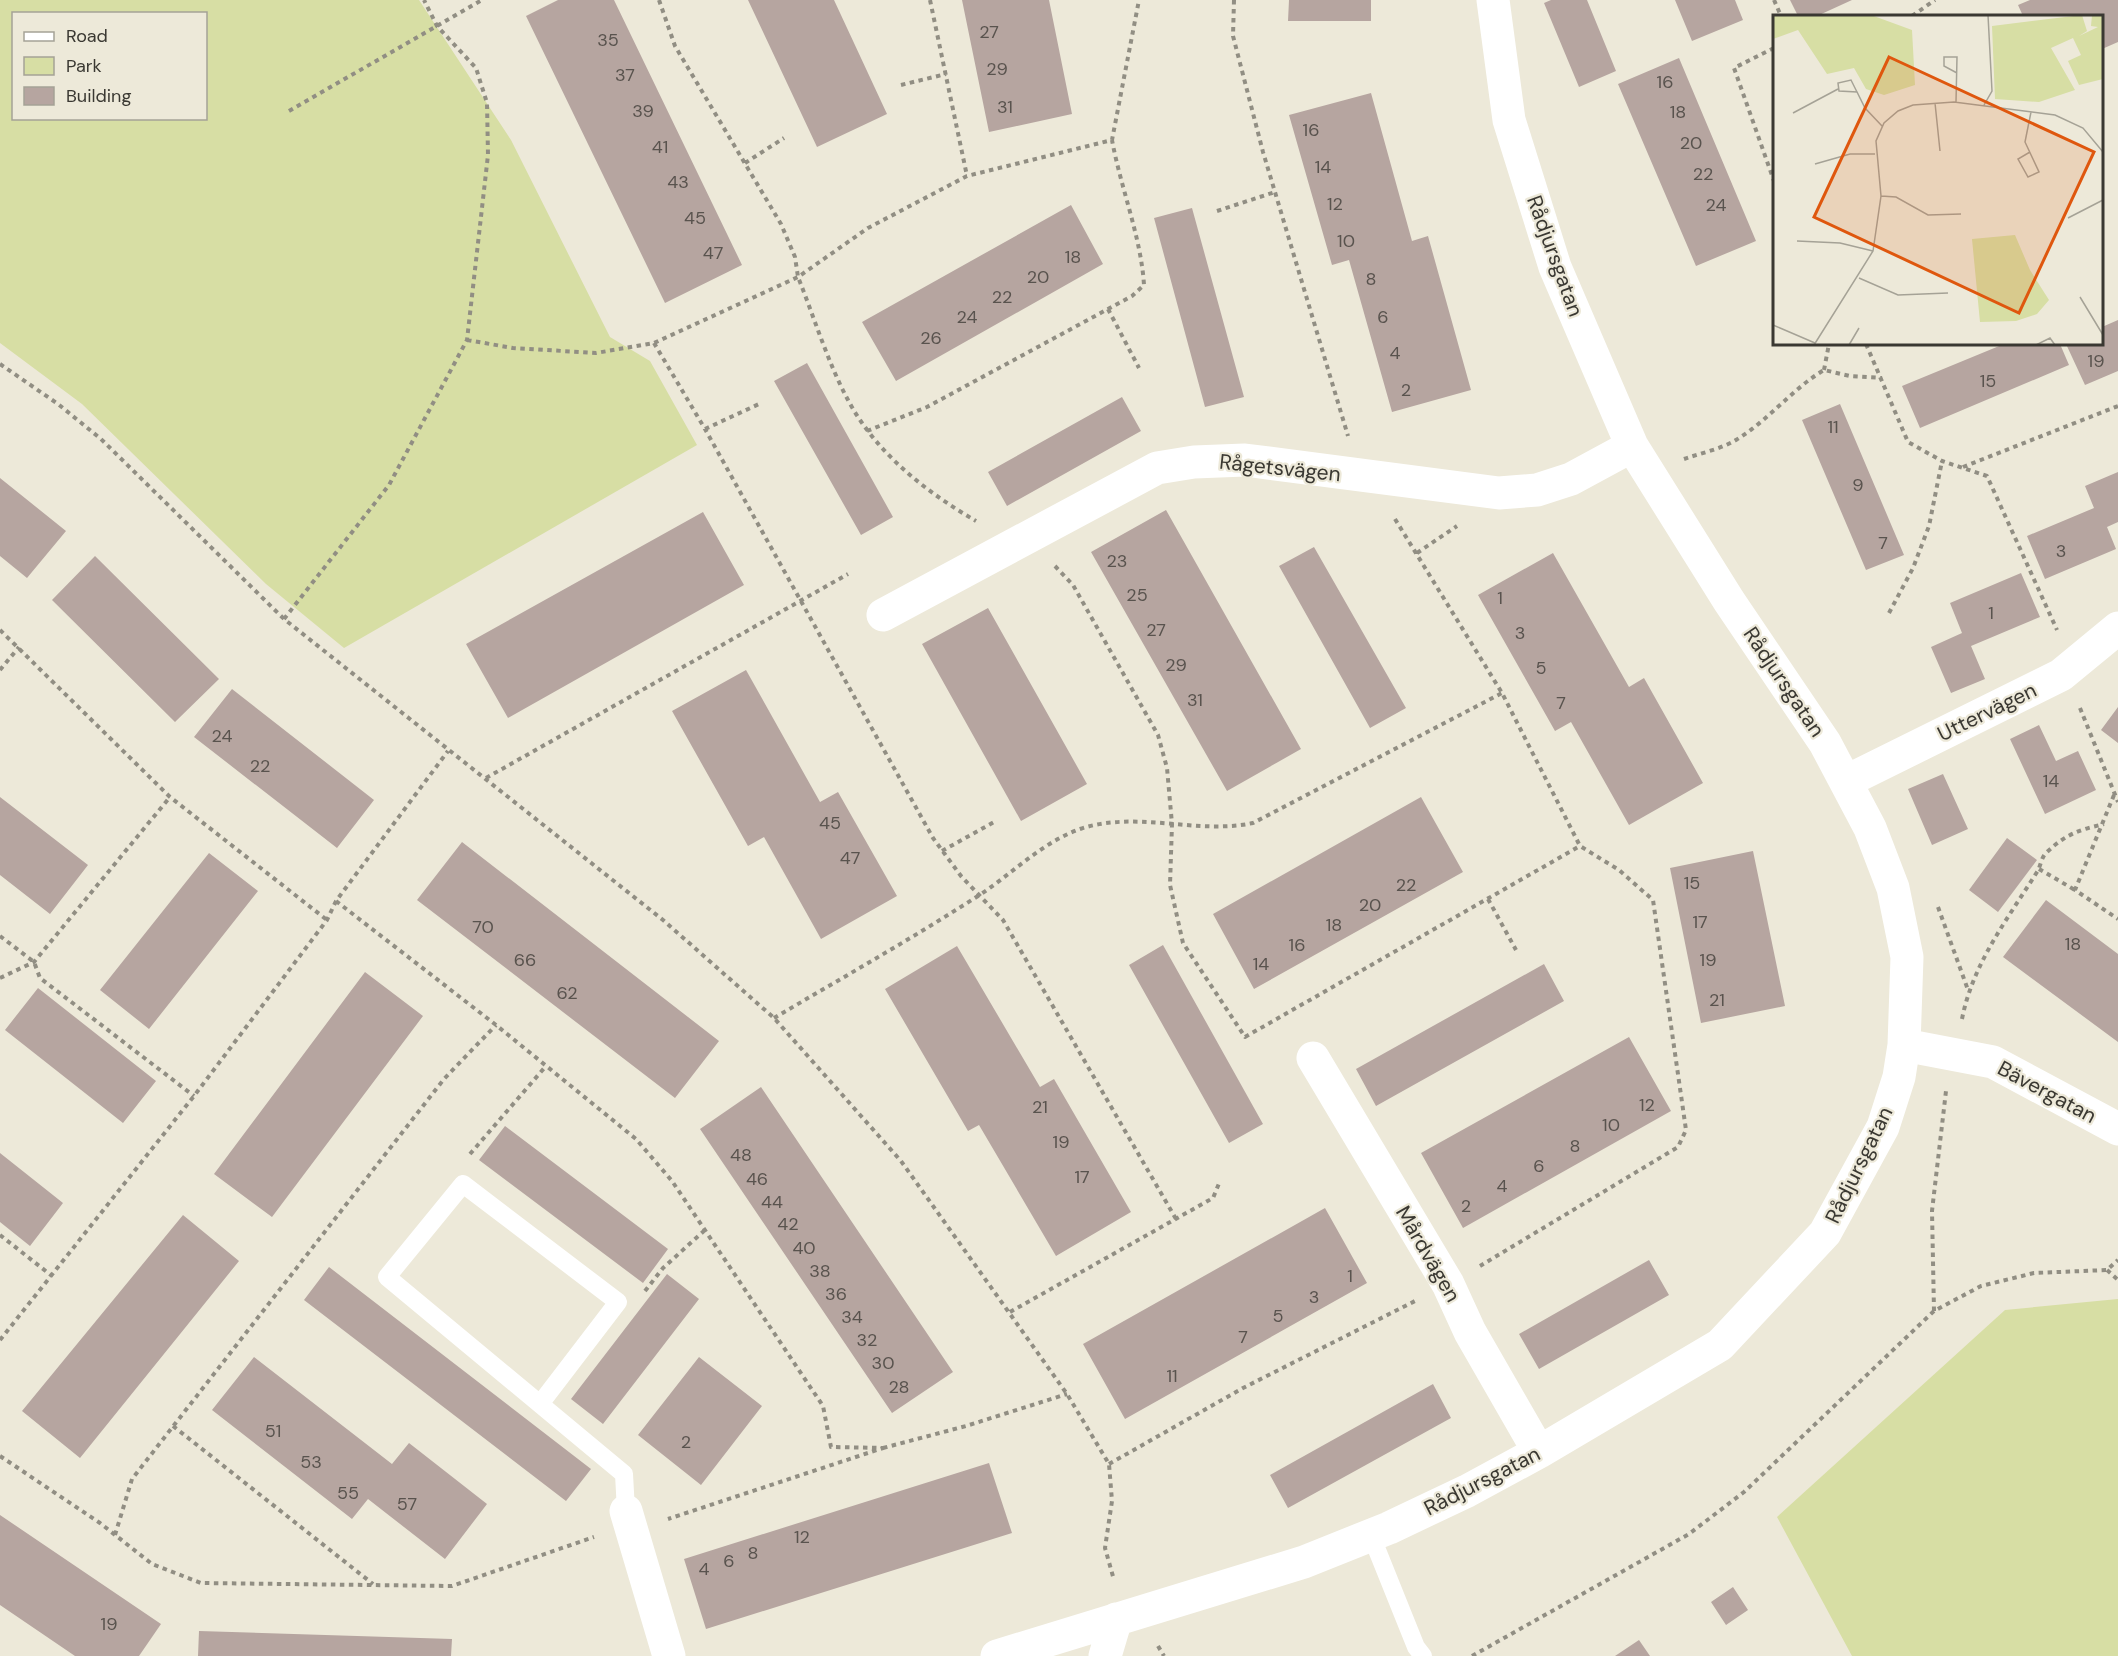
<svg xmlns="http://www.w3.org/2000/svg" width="2118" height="1656" font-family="'DM Sans',sans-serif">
	<rect width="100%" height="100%" fill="#ede9d9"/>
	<path fill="#d7dea4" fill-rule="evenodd" d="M0,0H419L511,140L610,337L650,361L697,445L344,648L266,584L82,404L0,343ZM14,14H206V118H14Z
		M2118,1299V1656H1852L1777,1517L2005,1310Z"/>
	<path fill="#b6a5a0" d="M558,0H614L742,265L665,303L526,16Z
		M748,0H834L887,114L817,147Z
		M962,0H1049L1072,114L989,132Z
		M1289,0H1371V21H1288Z
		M1551,0H1587L1616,71L1579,87L1544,3Z
		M1675,0H1735L1743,20L1692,41Z
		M1790,0H1852L1817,16H1798Z
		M2030,0H2118V42L2102,49V16H2023L2018,5Z
		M1679,58L1756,241L1696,266L1618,84Z
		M1371,93L1412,241L1428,236L1471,390L1392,412L1349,260L1332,265L1289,115Z
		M1071,205L1103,264L896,381L862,322Z
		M1192,208L1244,397L1205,407L1154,218Z
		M2118,320V371L2085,385L2066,344H2102V327Z
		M2004,344H2060L2069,365L1920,428L1902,386Z
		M807,363L893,517L861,535L774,381Z
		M1122,397L1141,431L1007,506L988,472Z
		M1840,404L1904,555L1866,570L1802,420Z
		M2118,472V522L2107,527L2116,549L2045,579L2027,536L2094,508L2085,486Z
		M0,478L66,531L27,578L0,556Z
		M1166,510L1301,749L1227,791L1091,552Z
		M703,512L744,585L508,718L466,644Z
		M1314,547L1406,708L1370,728L1279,566Z
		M1553,553L1629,687L1644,678L1703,783L1629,825L1571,722L1555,731L1478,595Z
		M95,556L219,679L175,722L52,600Z
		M2021,573L2040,617L1971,646L1985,679L1951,693L1931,647L1962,633L1950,603Z
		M988,608L1087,784L1021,821L922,644Z
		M746,670L820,802L838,792L897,896L821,939L764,837L748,846L672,711Z
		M232,689L374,800L337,848L194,737Z
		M2118,707V743L2101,730Z
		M2039,725L2056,761L2078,751L2096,790L2045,814L2010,739Z
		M1943,774L1968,829L1932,845L1908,789Z
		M0,797L88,865L50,914L0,875Z
		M1421,797L1463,872L1254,989L1213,914Z
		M2007,838L2037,860L1998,912L1969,890Z
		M462,842L719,1041L675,1098L417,900Z
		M1753,851L1785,1006L1701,1023L1670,868Z
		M209,853L258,891L149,1029L100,990Z
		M2046,900L2118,954V1042L2003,957Z
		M1163,945L1263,1124L1229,1143L1129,965Z
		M957,946L1040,1087L1054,1079L1131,1212L1056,1256L979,1125L968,1131L885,989Z
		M1544,964L1564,1001L1376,1106L1356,1069Z
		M365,972L423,1016L272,1217L214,1174Z
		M38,988L156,1081L123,1123L5,1030Z
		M1629,1037L1671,1111L1463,1228L1421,1153Z
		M761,1087L953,1372L892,1413L700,1129Z
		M505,1126L668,1249L643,1283L479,1160Z
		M0,1153L63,1203L30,1246L0,1222Z
		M1325,1208L1367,1283L1125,1419L1083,1344Z
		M183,1215L239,1261L80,1458L22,1411Z
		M1649,1260L1669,1295L1539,1369L1519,1334Z
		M329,1267L591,1469L566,1501L304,1300Z
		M667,1274L699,1299L603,1424L571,1399Z
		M254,1357L392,1464L409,1443L487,1504L445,1559L368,1499L352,1519L212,1410Z
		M699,1357L762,1406L701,1485L638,1435Z
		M1433,1384L1451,1418L1288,1508L1270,1475Z
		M989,1463L1012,1533L706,1629L684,1559Z
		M0,1515L161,1624L139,1656H75L0,1605Z
		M1733,1587L1748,1610L1726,1625L1711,1602Z
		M199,1631L452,1639L451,1656H198Z
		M1639,1640L1650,1656H1615Z"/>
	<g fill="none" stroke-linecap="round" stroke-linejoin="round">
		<path stroke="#918e83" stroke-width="4" stroke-dasharray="4.5 4.5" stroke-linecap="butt" d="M659,0L675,46L781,224L795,257L798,277C814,317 828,363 848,400C876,453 926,492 976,521
			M930,0L967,176
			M1234,0L1233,36L1263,152L1348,436
			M1774,0L1781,16
			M1912,16L1935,0
			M1774,48L1734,68L1774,181
			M901,85L946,74
			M289,111L482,0
			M745,163L784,138
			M1217,211L1275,192
			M1108,309L1139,368
			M467,340L513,348L596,353L654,343L798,277L868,228L967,176L1112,140L1139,0
			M654,343L705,429L933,838L961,876L1003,920L1176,1219
			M1866,344L1908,442L1942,461L1987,476L2057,630
			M0,364L58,404L101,439L284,619L663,920L774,1018L901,1161L1067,1394L1109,1464L1112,1501L1105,1548L1114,1580
			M1824,370L1829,344
			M705,429L759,404
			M867,431L927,407L1132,296L1144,285C1141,237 1121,189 1112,140
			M1684,459C1701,453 1721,449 1736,440C1769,420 1792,389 1824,370L1850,376L1882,378
			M1963,467L2118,406
			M1395,519L1502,693L1580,846L1619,870L1653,900L1686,1130L1678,1147L1480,1266
			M1417,553L1457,526
			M1055,566L1073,585L1158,735L1167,768L1172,824L1170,885L1183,943L1245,1037L1580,846
			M1889,613L1913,568L1929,526L1942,461
			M284,619L389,485L467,340L488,155L487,103L476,68L437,26L424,0
			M0,630L170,797L327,920
			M0,670L19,647
			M2080,708L2118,802
			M486,778L848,574
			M2114,795L2075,890L2118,919
			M942,851L994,822
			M2039,869L2075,890
			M1488,899L1516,950
			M336,901L496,1025L636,1139L672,1181L823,1406L831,1447L883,1448L668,1519
			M1938,907L1968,990
			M0,936L34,962L40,978L194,1096
			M0,978L34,962L170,797
			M774,1018C842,978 911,939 978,896C1012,874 1041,843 1080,829C1136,810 1197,835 1253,823L1502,693
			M1962,1019C1973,963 2007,920 2037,872C2041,866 2041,857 2047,852C2066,834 2079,830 2104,824
			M470,1154L546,1066
			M0,1235L52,1276
			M2107,1270L2118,1280
			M645,1291L663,1268L705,1230
			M1934,1311L1932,1211L1946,1091
			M1010,1312L1213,1198L1220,1181
			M0,1340L194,1096L327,920L336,901L448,751
			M173,1426L373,1584
			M883,1448L966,1426L1067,1394
			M0,1456L100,1523L152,1564L201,1583L452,1586L594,1537
			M1109,1464L1243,1388L1415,1301
			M115,1535L132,1479L444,1079L496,1025
			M1158,1646L1164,1656
			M1472,1656L1689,1534L1744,1492L1934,1311L1981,1286L2034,1273L2107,1270L2118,1260"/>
		<path stroke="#fff" stroke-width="18" d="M540,1404L618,1302L463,1184L387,1277L624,1474L626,1511
			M1371,1535L1416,1647L1423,1656"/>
		<path stroke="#fff" stroke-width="33" d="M883,615L1157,468L1194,462L1245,460L1499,493L1537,490L1571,479L1632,446
			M1847,781L2061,675L2118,628
			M1904,1045L1993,1062L2118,1129
			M1313,1058L1448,1284L1470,1332L1539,1452
			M626,1511L669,1656
			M997,1656L1304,1562L1389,1528L1467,1491L1539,1452L1720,1345L1825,1233L1883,1127L1899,1077L1904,1045L1907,957L1893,888L1870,828L1825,743L1729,601L1632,446L1555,267L1509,120L1493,0
			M1105,1656L1116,1619"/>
	</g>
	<g text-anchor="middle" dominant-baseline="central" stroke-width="4.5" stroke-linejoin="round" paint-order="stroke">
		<g font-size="18" fill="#59534e">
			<text x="989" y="32">27</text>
			<text x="608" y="40">35</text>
			<text x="997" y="69">29</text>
			<text x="625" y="75">37</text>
			<text x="1665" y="82">16</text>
			<text x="1005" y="107">31</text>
			<text x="643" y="111">39</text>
			<text x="1678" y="112">18</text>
			<text x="1311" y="130">16</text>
			<text x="1691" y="143">20</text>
			<text x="660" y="147">41</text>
			<text x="1323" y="167">14</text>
			<text x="1703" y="174">22</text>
			<text x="678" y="182">43</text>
			<text x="1335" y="204">12</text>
			<text x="1716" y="205">24</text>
			<text x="695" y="218">45</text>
			<text x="1346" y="241">10</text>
			<text x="713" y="253">47</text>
			<text x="1073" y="257">18</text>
			<text x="1038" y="277">20</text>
			<text x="1371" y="279">8</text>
			<text x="1002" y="297">22</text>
			<text x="967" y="317">24</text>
			<text x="1383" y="317">6</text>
			<text x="931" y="338">26</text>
			<text x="1395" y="353">4</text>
			<text x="2096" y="361">19</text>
			<text x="1988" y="381">15</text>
			<text x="1406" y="390">2</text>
			<text x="1833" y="427">11</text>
			<text x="1858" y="485">9</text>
			<text x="1883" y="543">7</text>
			<text x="2061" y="551">3</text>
			<text x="1117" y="561">23</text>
			<text x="1137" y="595">25</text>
			<text x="1500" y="598">1</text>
			<text x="1991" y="613">1</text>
			<text x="1156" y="630">27</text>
			<text x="1520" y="633">3</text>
			<text x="1176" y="665">29</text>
			<text x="1541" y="668">5</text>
			<text x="1195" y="700">31</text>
			<text x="1561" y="703">7</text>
			<text x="222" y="736">24</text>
			<text x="260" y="766">22</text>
			<text x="2051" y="781">14</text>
			<text x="830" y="823">45</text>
			<text x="850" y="858">47</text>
			<text x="1692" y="883">15</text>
			<text x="1406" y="885">22</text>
			<text x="1370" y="905">20</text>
			<text x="1700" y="922">17</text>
			<text x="1334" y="925">18</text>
			<text x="483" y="927">70</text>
			<text x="2073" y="944">18</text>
			<text x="1297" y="945">16</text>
			<text x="525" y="960">66</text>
			<text x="1708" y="960">19</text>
			<text x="1261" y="964">14</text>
			<text x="567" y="993">62</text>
			<text x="1717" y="1000">21</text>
			<text x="1647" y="1105">12</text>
			<text x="1040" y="1107">21</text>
			<text x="1611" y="1125">10</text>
			<text x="1061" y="1142">19</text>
			<text x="1575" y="1146">8</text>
			<text x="741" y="1155">48</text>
			<text x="1539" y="1166">6</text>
			<text x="1082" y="1177">17</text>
			<text x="757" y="1179">46</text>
			<text x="1502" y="1186">4</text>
			<text x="772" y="1202">44</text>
			<text x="1466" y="1206">2</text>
			<text x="788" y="1224">42</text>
			<text x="804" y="1248">40</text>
			<text x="820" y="1271">38</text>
			<text x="1350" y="1276">1</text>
			<text x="836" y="1294">36</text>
			<text x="1314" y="1297">3</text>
			<text x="1278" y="1316">5</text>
			<text x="852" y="1317">34</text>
			<text x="1243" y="1337">7</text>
			<text x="867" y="1340">32</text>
			<text x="883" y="1363">30</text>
			<text x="1172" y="1376">11</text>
			<text x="899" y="1387">28</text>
			<text x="273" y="1431">51</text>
			<text x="686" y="1442">2</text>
			<text x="311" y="1462">53</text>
			<text x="348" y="1493">55</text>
			<text x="407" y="1504">57</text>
			<text x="802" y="1537">12</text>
			<text x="753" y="1553">8</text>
			<text x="729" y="1561">6</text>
			<text x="704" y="1569">4</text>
			<text x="109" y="1624">19</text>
		</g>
		<g font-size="21" fill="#3a3832" stroke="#ede9d9">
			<text transform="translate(1555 256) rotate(70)">Rådjursgatan</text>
			<text transform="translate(1280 468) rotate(6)">Rågetsvägen</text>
			<text transform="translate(1784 682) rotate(56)">Rådjursgatan</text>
			<text transform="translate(1987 712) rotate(-26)">Uttervägen</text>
			<text transform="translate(2047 1092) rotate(28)">Bävergatan</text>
			<text transform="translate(1859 1165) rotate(-64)">Rådjursgatan</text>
			<text transform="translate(1428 1254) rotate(60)">Mårdvägen</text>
			<text transform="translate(1482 1481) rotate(-27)">Rådjursgatan</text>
		</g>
	</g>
	<g transform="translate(1773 15)">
		<rect width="330" height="330" fill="#ede9d9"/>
		<path d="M0,0H98L139,15L142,70L111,80L93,74L81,53L54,59L25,15L0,24ZM309,0L314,16L306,21L325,12L318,11L319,0H330V64L306,70L295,46L308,40L300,23L278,33L302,75L266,87L222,84L219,11ZM242,220L257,255L276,285L264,299L243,306L207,307L199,224Z" fill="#d7dea4"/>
		<path fill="none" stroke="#a5a296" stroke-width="1.5" d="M84,77L78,65L65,68L66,76L84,77L92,93L109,111M183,87L184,42H171V51L184,58M162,88L167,136M211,90L219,76L215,0M20,98L65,74M257,137L245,144L255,162L266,157L252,127L258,97M42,149L77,139H102M108,181L123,182L155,200L188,199M295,203L330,185M24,226L67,228L100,236M86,263L125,280L175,278M307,282L330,320M0,310L42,328M41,330L100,236L108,181L103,126L111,108L125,96L140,90L181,87L282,100L310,113L330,137M76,330L86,313M263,330L277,323L282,330"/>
		<path fill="#df570e" fill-opacity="0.15" stroke="#df570e" stroke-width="3" d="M116,42L321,137L246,298L41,202Z"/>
		<rect width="330" height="330" fill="none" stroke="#3a3832" stroke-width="3"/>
	</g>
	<rect x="12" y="12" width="195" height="108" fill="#ede9d9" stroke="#a5a296" stroke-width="1.5"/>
	<rect x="24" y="32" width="30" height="9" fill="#ffffff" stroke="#a5a296" stroke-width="1.5"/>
	<text x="66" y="42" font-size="18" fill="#3a3832">Road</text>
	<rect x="24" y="57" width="30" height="18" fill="#d7dea4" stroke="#a5a296" stroke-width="1.5"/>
	<text x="66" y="72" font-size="18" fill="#3a3832">Park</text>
	<rect x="24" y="87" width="30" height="18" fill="#b6a5a0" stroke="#a5a296" stroke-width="1.5"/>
	<text x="66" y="102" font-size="18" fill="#3a3832">Building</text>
</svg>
